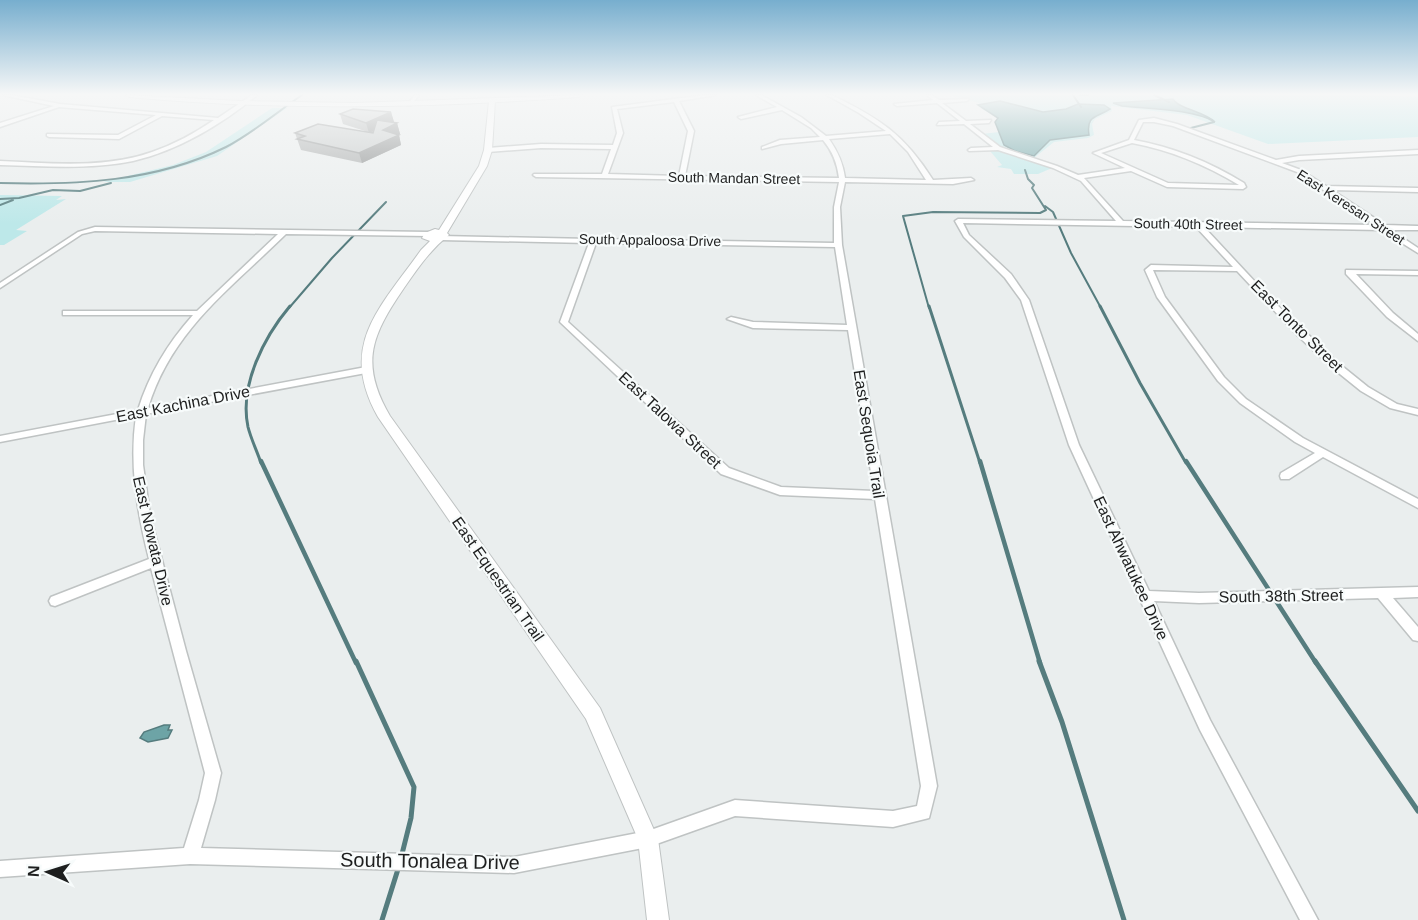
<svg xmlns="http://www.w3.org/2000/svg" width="1418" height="920" font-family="Helvetica,sans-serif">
	<rect width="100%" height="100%" fill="#eaeeee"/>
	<path fill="#bde8e9" d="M951,95H1375L1418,97V137L1268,144L1187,115L1111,106L1112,111L1095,119L1092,124L1094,135L1088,138L1054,142L1030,161L1052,168L1038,174H1014L1011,169L997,167L1002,165L990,151L1003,148L982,134L999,132L995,122L998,117L982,109L979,103Z
		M272,108H287L217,156L130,182H103L173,165L206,152Z
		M0,195L62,196L56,200L66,199L16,230L27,231L4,245H0Z"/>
	<path fill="#6da4a6" stroke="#557c7e" stroke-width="1.5" d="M1173,99C1179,109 1203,111 1215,122C1193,109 1148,109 1122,106L1113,103Z
		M1000,101L1043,112L1066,109L1078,104L1104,105L1110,109C1096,118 1086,115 1089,135L1050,140L1034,156L1015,151L1004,145L995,122L998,118L978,105Z
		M164,725H170L168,730H172L168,738L148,742L140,738L144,732Z"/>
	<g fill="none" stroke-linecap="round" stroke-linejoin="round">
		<path stroke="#557c7e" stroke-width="2" d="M1073,95L1081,107
			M1080,95H1088
			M1154,95L1169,102
			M1187,129L1214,122L1212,120
			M0,183C77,185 155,182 226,147C253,133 277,112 302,95
			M0,199L19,198L53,190L80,191L111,183
			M0,205L13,200
			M1045,206L1053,212L1071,253L1101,308
			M289,308L332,258L386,202
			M929,308L903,216L933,212L1040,213L1046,210L1032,188L1034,185L1028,179L1025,170"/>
		<path stroke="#557c7e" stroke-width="3" d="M929,306L980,463
			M1100,306L1140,383L1186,463
			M261,463C257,451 251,439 248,427C239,385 264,337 290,306"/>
		<path stroke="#557c7e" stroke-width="4.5" d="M261,461L356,663
			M980,461L1040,663
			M1186,461L1316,663"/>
		<path stroke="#557c7e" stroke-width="5" d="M356,661L414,787L411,818L401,858
			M1039,661L1062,722L1124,920
			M1315,661L1418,811
			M382,920L399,866"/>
		<defs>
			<path id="minor" d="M3,95H11L60,104L218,118L252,95H257C223,124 177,151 133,161C89,170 44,166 0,165V161C50,163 104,169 152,152C175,144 195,133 214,120L162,116L119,139L49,137L47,136V134L118,135L156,115L59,107L0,127V123L54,106Z
				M415,95H419L411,105H407Z
				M705,95H716L679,101L694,131L685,176L839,178C837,163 833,152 823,140L781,144L762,149V147L780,140L820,137L811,128L782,110L741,119L738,117L777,107L756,95H761L801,117L826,136L886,131L859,113L827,95H832C880,119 904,134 933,180L971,178L974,180L953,184L845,182L840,207L842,245L937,786L929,818L893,827L735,816L648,847L514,873L190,864L0,877V861L184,848L199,800L205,773L151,568L55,606L51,605L49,601L51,597L149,559C137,511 129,465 136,416L0,442V436L138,410C149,374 168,343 193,315H63V311H197L278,234L95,231L82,234L0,288V283L78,232L95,227L429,232L433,234L429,236L286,234C231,288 171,331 148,408L366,367L371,370L366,373L146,414L143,440V465L150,515L186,651L221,773L215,800L201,848L514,857L648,831L735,800L893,811L917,806L921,786L875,499L780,495L721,474L560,322L589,243L441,240L437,238L441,236L591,239L594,237L597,239L834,243V207L839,182L536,177L533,175L534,174H602L611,149L541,148L488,152L485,150L488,148L541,144L613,145L617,133L612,107ZM674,102L688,131L679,176L608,174L623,133L617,109ZM890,134L908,152L926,180L845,178C843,163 838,152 829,139ZM596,243L835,247L847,325L753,322L731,317L727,319L753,328L848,330L874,491L781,487L729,468L568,322Z
				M927,95H932L939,100L969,99L967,101L942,103L966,121L991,120L989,123L970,124L1000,147L1057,166L1078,175L1125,168L1093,153L1129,140L1139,120L1154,118L1177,124L1276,160L1299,156L1418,150V154L1299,160L1282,163L1301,170L1326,186L1418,188V192L1332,190L1385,225L1418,226V230H1391L1418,248V253L1381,230L1204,227L1273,301L1337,362L1368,387L1397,404L1418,409V415L1390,408L1361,391L1330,366L1298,336L1237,271L1153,270L1165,297L1224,377L1246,399L1303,438L1418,499V508L1323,457L1289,479H1281L1280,476L1281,473L1315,453L1295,442L1240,403L1218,381L1157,297L1145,270L1151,265L1233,267L1196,227L963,223L969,235L1011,274L1029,300L1079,445L1149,591L1199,593L1418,587V597L1393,598L1418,627V641L1413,640L1378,598L1199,603L1154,601L1210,720L1318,920H1300L1200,730L1069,445L1021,300L1005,278L964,237L955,221L958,219L1116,221L1081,181L1053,168L998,150L969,151L968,150L971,148L993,147L964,124L937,125L939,122L960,121L937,103L897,106L894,104L933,100ZM1143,122H1154L1173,126L1297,172L1375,225L1123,221L1084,178L1131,171L1167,187L1243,189L1246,187L1244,183C1210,162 1173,147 1134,140ZM1132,143C1170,150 1206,165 1239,185L1168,183L1101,153Z
				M1346,270L1418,271V275L1356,274L1393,313L1418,334V341L1387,317L1346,274Z"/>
			<path id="tertiary" d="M492,99L495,101L492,150L487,166L447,233L449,235C430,250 418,268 404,288C372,335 359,363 390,416L600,708L658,839L669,920H647L638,839L586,719L378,417C337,345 381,307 421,250L430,241L422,238L425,233L435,229L439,230L479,166L484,150L489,101Z"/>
			<path id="secondary" d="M126,95L241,101L354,103L582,95L579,97C429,108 279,111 129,97Z"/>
		</defs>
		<use href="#minor" stroke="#bfc3c3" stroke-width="3"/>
		<use href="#tertiary" stroke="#bfc3c3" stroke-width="2"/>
		<use href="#secondary" stroke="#bfc3c3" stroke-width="2"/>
		<use href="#minor" fill="#fff" fill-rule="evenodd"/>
		<use href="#tertiary" fill="#fff" fill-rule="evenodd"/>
		<use href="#secondary" fill="#fff" fill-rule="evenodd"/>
	</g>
	<path fill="#a8abab" d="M391,112L394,122H392L397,123L400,134L397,135H399L401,145L362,163L301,150L295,133L365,131L343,124L340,114Z"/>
	<path fill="#888b8b" d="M391,112L394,122L369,133L366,123Z
		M397,123L400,134L386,140L383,130Z
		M399,135L401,145L362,163L359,153Z"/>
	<path fill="#c3c7c7" stroke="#888b8b" stroke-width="1.5" d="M353,109L391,112L366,123L340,114Z
		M377,120L397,123L383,130L399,135L359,153L297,139L305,136L295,133L318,124L373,133Z"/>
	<linearGradient id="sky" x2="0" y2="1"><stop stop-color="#77aece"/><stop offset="0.42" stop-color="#f6f7f7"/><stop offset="1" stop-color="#f6f7f7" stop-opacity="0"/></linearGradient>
	<rect width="1418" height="224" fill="url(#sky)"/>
	<g text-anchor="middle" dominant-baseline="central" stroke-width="4.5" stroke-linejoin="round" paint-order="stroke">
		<g font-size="14" fill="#1e1f1f" stroke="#f7fbfb">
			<text transform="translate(734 178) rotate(1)">South Mandan Street</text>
			<text transform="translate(1351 207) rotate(33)">East Keresan Street</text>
			<text transform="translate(1188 224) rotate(1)">South 40th Street</text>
			<text transform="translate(650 240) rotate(1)">South Appaloosa Drive</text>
		</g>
		<g font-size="16" fill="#1e1f1f" stroke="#f7fbfb">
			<text transform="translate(1297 326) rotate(45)">East Tonto Street</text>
			<text transform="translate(183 404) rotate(-11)">East Kachina Drive</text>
			<text transform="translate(670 420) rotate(43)">East Talowa Street</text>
			<text transform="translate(869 434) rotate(81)">East Sequoia Trail</text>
			<text transform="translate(153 541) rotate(77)">East Nowata Drive</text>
			<text transform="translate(1131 568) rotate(65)">East Ahwatukee Drive</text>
			<text transform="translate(498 579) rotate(55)">East Equestrian Trail</text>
			<text transform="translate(1281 596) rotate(-1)">South 38th Street</text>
		</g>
		<g font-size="20" fill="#1e1f1f" stroke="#f7fbfb">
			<text transform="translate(430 861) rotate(1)">South Tonalea Drive</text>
		</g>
	</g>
	<g transform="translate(48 872) rotate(273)" stroke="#f7fbfb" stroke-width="4.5" paint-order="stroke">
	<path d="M0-4.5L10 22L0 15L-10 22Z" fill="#1e1f1f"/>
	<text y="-9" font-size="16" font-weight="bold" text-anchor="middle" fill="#1e1f1f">N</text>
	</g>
</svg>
